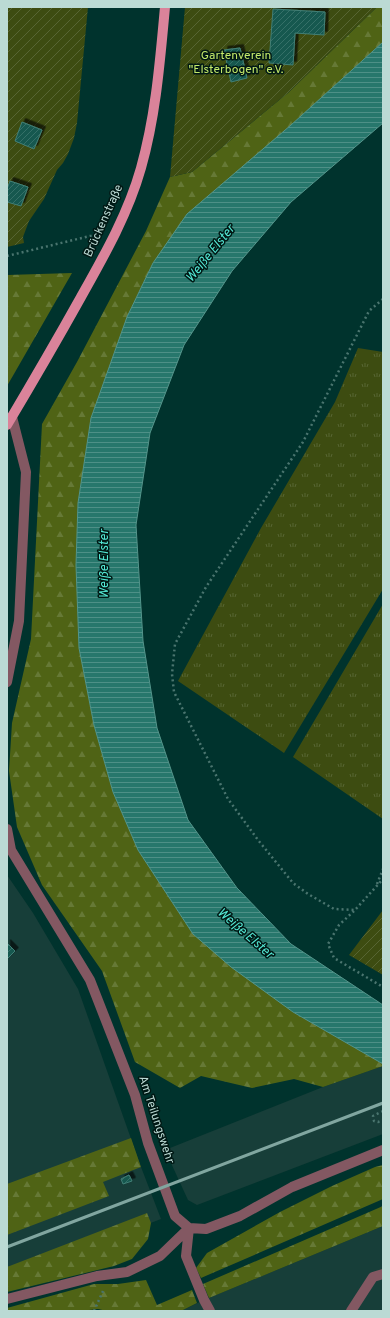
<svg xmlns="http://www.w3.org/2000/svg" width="390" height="1318" font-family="Overpass,sans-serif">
	<defs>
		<pattern id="grass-tufts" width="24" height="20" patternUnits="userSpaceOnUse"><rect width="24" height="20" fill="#3d4c11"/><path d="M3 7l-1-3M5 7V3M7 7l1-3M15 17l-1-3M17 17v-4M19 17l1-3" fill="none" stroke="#576533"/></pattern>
		<pattern id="forest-firs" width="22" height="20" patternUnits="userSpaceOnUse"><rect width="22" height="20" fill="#4f6315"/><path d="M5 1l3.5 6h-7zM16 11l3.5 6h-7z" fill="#667936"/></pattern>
		<pattern id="garden-furrows" width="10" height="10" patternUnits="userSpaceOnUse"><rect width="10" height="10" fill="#3d4c11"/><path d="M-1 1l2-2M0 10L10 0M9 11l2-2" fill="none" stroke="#576533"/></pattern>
		<pattern id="water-rules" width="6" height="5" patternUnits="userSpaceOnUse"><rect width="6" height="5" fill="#27776c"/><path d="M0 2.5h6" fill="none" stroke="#4e9087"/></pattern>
		<pattern id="building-hatch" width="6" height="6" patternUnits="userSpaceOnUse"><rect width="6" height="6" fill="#165850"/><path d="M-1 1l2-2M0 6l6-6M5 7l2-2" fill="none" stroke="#366f68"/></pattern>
		<filter id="shadow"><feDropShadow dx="3.5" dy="-3.5" stdDeviation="0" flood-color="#0009"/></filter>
	</defs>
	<rect width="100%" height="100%" fill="#00332d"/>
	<path fill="#173e39" d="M7,875L33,913L78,989L141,1167L161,1219L7,1278Z
		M383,1066V1134L197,1205L188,1200L165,1150L323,1087Z
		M383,1226V1311H181L204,1300Z"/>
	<path fill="url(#grass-tufts)" d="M358,348L383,352V589L284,753L178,681L261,528L335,402Z
		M383,604V819L293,757Z"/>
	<path fill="url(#forest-firs)" d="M377,7H383V42L291,125L153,263L127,317L91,418L78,503L76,565L79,648L94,725L113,792L138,850L193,934L293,1012L383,1064V1066L323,1087L294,1079L252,1088L201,1076L180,1088L135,1062L102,971L42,885L17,827L9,771L12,723L31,639L42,424L77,362L146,231L170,177L192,172L289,92Z
		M72,273L7,386V275Z
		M131,1138L141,1167L103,1182L109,1196L7,1235V1184Z
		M383,1165V1199L201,1278L196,1268L207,1253L280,1212L332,1186L375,1167Z
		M383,1206V1226L209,1298L203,1284Z
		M147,1213L151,1223L148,1239L132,1259L114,1266L7,1292V1267Z
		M146,1280L157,1305L192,1290L197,1303L181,1311H107L98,1309L80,1311H7V1308L94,1284H118Z"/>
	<path fill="url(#garden-furrows)" d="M7,7H88L77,123L74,138L68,154L63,163L57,170L44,199L29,221L23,237L24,243L7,247Z
		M185,7H377L289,92L192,172L170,177Z
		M383,910V975L349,955Z"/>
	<path fill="url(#water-rules)" stroke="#53958b" d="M383,42V123L291,202L232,271L184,345L150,433L136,525L143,641L157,728L188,820L237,888L291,944L383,1005V1064L293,1012L231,967L193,934L138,850L113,792L94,725L79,648L76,565L78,503L91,418L127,317L153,263L187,214L291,125Z"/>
	<path fill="url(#building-hatch)" stroke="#417f76" filter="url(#shadow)" d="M273,9L325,12L324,35L295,33L293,65L269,63Z
		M240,48L247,78L231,82L224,50Z
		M22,122L42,130L34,149L15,141Z
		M10,181L28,187L21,206L7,202V189Z
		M7,943L15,951L7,959Z
		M129,1175L132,1181L123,1184L121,1179Z"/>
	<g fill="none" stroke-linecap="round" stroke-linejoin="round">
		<path stroke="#4a756f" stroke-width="2.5" stroke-dasharray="2 3" stroke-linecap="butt" d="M7,256L90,236H97
			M383,299L369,311L303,442L206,587L175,644L172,674L174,692L228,799L258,840L293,883L308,894L334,909L355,910L383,879
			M377,884L383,869
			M354,911L339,925L328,944L334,958L383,987
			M383,1111L373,1116L374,1121L378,1122L383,1120
			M94,1311L103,1291"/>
		<path stroke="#835862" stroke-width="10" d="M7,682L19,621L26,472L12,417
			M7,829L11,850L90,980L135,1095L148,1143L175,1216L189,1228L206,1229L240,1216L292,1187L383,1150
			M189,1228L186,1256L204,1300L210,1311
			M7,1299L97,1276L127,1272L160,1256L189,1228
			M351,1311L373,1277L383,1274"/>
		<path stroke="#da839a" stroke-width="10" d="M7,425C32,383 57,340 81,297C104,256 128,214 141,168C156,115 160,61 165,7"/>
		<path stroke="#81a6a0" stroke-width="3" d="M7,1247L383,1103"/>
	</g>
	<g text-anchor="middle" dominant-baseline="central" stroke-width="3" stroke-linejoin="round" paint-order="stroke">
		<g font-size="12" fill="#c3e86a" stroke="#001814">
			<text x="236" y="56">Gartenverein<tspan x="236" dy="14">"Elsterbogen" e.V.</tspan></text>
		</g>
		<g font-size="12" fill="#bbdad4" stroke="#001814">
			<text transform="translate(104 221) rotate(-66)">Brückenstraße</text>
			<text transform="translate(156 1120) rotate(72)">Am Teilungswehr</text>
		</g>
		<g font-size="13" font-style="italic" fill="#53e7d4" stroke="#001814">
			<text transform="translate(211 254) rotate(-51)">Weiße Elster</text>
			<text transform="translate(105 564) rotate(-90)">Weiße Elster</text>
			<text transform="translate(245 934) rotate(41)">Weiße Elster</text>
		</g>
	</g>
	<rect width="390" height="1318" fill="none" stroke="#bbdad4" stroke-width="16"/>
</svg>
